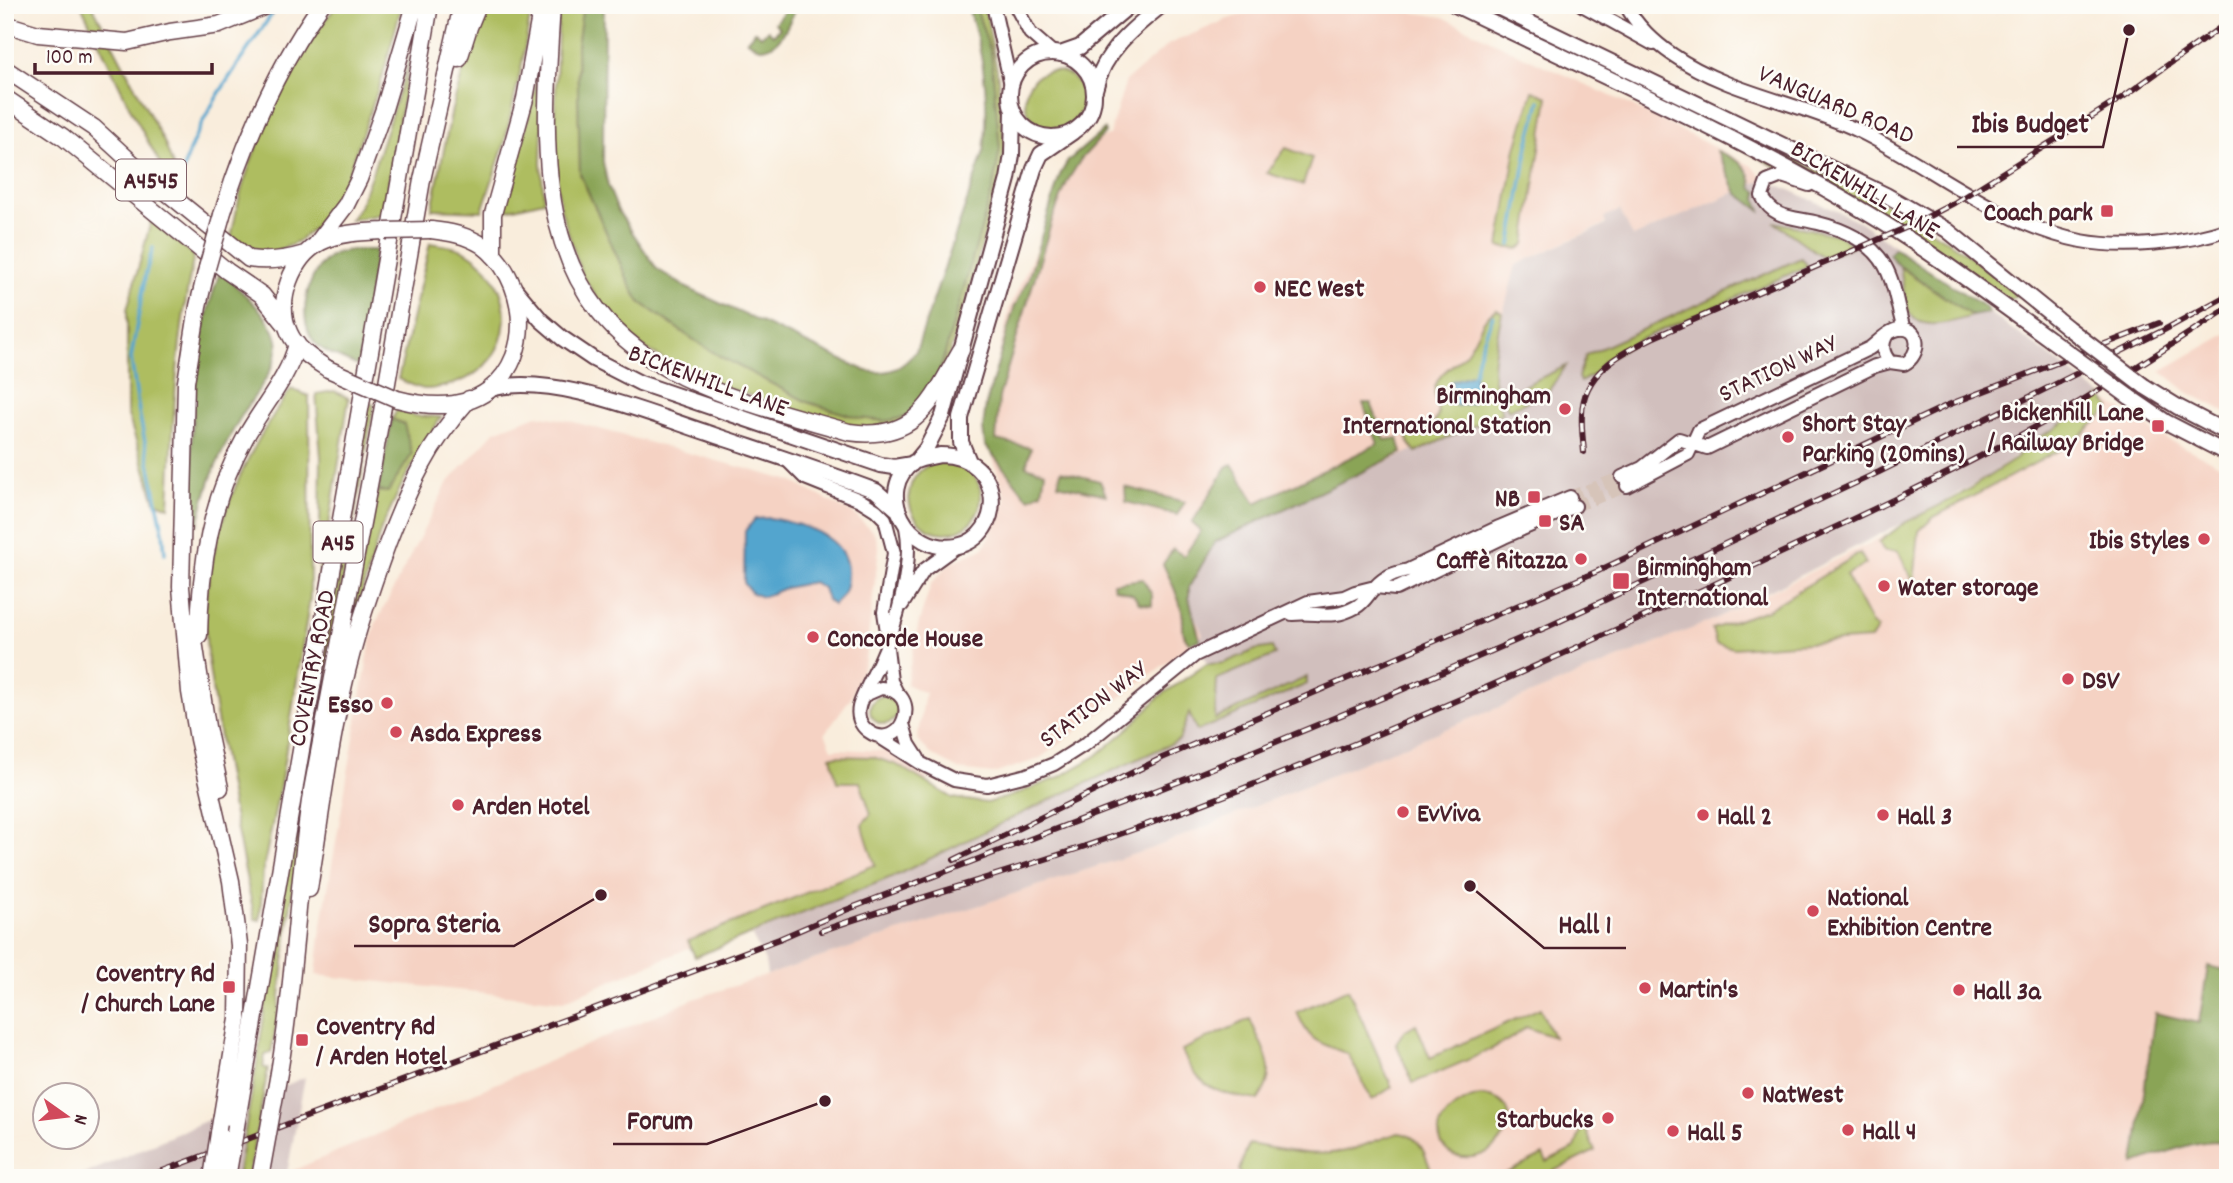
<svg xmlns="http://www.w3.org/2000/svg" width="2233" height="1183" viewBox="0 0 2233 1183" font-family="Dekko,sans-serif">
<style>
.built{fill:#f5d2c3}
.industrial{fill:#d1bfbd}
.green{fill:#aebd60;stroke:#7c6e46;stroke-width:2}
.forest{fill:#8aa456;stroke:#6a6240;stroke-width:2}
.water{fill:#53a5ce;stroke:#4e627c;stroke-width:2}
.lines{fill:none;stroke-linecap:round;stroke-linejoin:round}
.stream{stroke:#53a5ce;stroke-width:3.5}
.tertiary-tunnel{stroke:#d6c4b9;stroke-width:12;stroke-dasharray:12 6;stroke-linecap:butt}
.tertiary-casing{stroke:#643e46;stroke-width:16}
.secondary-casing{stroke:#643e46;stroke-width:18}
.trunk-casing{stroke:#643e46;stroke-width:19}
.tertiary{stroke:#fff;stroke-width:12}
.secondary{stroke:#fff;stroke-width:14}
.trunk{stroke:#fff;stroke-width:16}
.rail-casing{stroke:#4a1f2b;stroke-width:6}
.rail{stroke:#fdfcf7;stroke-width:3.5;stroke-dasharray:10;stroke-linecap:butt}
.secondary-bridge-casing{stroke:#643e46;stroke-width:18;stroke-linecap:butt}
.trunk-bridge-casing{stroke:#643e46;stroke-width:19;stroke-linecap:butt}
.secondary-bridge{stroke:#fff;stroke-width:14}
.trunk-bridge{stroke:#fff;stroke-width:16}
.poi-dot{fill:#d1495b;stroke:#fdfcf7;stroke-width:2.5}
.labels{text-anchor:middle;stroke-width:5;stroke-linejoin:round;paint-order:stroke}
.shield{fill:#fdfcf7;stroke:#806168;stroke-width:2}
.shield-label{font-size:24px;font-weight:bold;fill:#4a1f2b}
.street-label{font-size:26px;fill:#4a1f2b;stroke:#fdfcf7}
.poi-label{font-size:26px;font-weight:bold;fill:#4a1f2b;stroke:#fdfcf7;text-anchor:start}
.leader{fill:none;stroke:#4a1f2b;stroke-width:2.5}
.callout-dot{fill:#4a1f2b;stroke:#fdfcf7;stroke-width:2.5}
.callout-label{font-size:28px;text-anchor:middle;font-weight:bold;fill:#4a1f2b;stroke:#fdfcf7;stroke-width:5;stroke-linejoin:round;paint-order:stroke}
</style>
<rect width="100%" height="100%" fill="#fdfcf7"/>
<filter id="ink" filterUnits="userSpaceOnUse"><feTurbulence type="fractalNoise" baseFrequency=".0143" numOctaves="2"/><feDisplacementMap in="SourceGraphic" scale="14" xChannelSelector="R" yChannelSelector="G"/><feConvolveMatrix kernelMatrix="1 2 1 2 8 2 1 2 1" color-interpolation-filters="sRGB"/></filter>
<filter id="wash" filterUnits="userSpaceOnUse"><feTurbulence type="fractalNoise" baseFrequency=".00686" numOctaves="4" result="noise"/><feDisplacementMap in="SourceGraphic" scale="28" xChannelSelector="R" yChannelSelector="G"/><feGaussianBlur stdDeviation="1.57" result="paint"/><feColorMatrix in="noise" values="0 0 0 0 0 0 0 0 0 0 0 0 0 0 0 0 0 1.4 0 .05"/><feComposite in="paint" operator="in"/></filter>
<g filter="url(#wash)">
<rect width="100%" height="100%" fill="#f9eddc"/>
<path class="built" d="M1367 5 1443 17 1521 55 1626 103 1752 166 1765 179 1633 237 1619 210 1606 223 1516 265 1508 300 1498 412 1183 588 1203 635 1039 759 993 774 960 770 931 754 917 740 925 693 906 684 919 622 931 584 950 563 984 548 1006 500 983 426 1009 310 1068 176 1086 147 1109 135 1126 81 1169 44 1228 19 1271 7Z
M2228 333V413L2186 391 2161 371Z
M2105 399 2161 436 2228 469V952L2224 970 2208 966 2199 1023 2155 1014 2134 1164 2215 1139 2228 1143V1178H287V1173L694 999 1153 848 1713 620 2067 446Z
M537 415 570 421 791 481 854 514 875 534 879 549 865 661 852 696 825 733 832 749 886 751 927 778 917 852 563 1001 316 975 320 935 369 650 375 625 447 484 495 431Z"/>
<path class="industrial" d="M1765 179 1859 221 2046 353 2102 396 2048 439 2016 456 1988 476 1941 503 1713 620 1153 848 767 975 765 961 752 936 1179 740 1207 664 1197 640 1203 635 1183 588 1215 537 1498 413 1488 370 1516 265 1606 224 1604 218 1620 210 1633 237Z
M305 1077 287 1173 274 1178H76Z"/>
<path class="green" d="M81 5H92L165 144 179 182 165 173 132 112Z
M337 5H402L382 78 343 188 314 228 296 243 272 253H249L230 243C234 224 237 204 243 185 262 124 296 55 337 5Z
M489 5H532L522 64 504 145 482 211 432 209 452 109 470 48Z
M559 5H583L577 47 580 174 630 285 640 302 688 336 721 357 807 402 859 418 884 421 907 417 902 423 860 431 699 379 641 346 601 304 582 275 561 210 556 179 554 134Z
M975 5H984L997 70 1005 145 1002 172 961 319 948 357 936 384 993 188 1000 149 991 53Z
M1466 5H1477L1902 212 1959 248 2017 295 2010 300 1928 246Z
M545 38 541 163 544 201 501 211C520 153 535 98 545 38Z
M410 58 383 214 350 220 359 207 373 170Z
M1025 100a29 29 0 1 1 58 0a29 29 0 1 1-58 0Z
M1533 91 1548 97 1525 244 1519 249 1499 247 1516 148Z
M1286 148 1312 158 1303 185 1267 173Z
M151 221 194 255C176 339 173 422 169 507L155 501 127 412V310Z
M1774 222 1838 235 1854 246 1823 257Z
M430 243C442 245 457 246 467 252 521 285 517 362 456 383 446 386 433 390 424 389 415 387 406 382 398 379Z
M1801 258 1808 266 1639 340 1605 360 1593 375 1580 382 1578 377 1586 355Z
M1900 267 1972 316C1953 322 1914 335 1907 306 1903 293 1903 279 1900 267Z
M1497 309 1502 312C1494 354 1487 372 1502 413L1416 452 1409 443 1407 435C1416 431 1430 428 1436 420 1442 411 1432 398 1435 388 1439 372 1452 367 1463 356 1477 343 1479 318 1497 309Z
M1566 366 1547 393 1508 410 1502 396Z
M291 389 309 396 310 598 281 781 263 870 260 920 255 919C241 855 229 790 218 726 211 680 200 629 208 583 219 511 249 447 291 389Z
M334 391 349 398 319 589 321 457 316 394Z
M2102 396 2111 408 2073 443 1934 517 1919 531 1914 583 1898 551H1884L1879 542 1904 523 1958 496 2017 458 2023 446 2053 430Z
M366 402 374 405 310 766 290 910 277 1022 271 1053 265 1055 263 1067 268 1069 248 1178H237L258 1057 269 977Z
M397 410 416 416 441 417 405 478 381 529 346 645 369 523 378 491 388 492 404 424 392 419Z
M909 497a36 36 0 1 1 72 0a36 36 0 1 1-72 0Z
M1860 553 1866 564 1846 575 1872 624 1878 628 1871 639 1734 648 1716 644 1712 629 1767 610Z
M1272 647 1275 655 1217 679 1215 719 1307 677V684L1197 731 1189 713 1179 740 1037 806 899 874 695 957 688 941 875 865 862 824 871 814 860 782H837L831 756 873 757 897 765 953 798 987 803 1011 796 1057 778 1096 756 1130 727 1160 696 1207 664 1224 663 1255 650Z
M870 710a14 14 0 1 1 28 0a14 14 0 1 1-28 0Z
M1348 989 1392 1087 1372 1100 1348 1054C1317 1041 1311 1045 1297 1012Z
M1540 1008 1553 1037 1526 1027C1509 1045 1439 1072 1413 1083L1396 1043 1404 1031 1416 1024 1430 1058Z
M1250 1019C1263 1051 1281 1069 1258 1100 1220 1095 1196 1088 1182 1050Z
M1480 1096C1536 1098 1502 1167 1458 1156 1451 1155 1445 1150 1442 1144 1429 1119 1461 1100 1480 1096Z
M1583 1123 1595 1151 1539 1178H1497L1543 1155 1547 1162 1575 1148Z
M1399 1133C1421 1136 1424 1152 1431 1170L1412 1178H1242L1239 1170 1249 1144C1281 1150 1320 1159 1353 1149 1369 1144 1383 1137 1399 1133Z"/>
<path class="forest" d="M583 5H604L603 162 608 186 618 211 657 269 687 288 866 371C889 375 902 369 916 351L984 151C990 101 984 52 967 5H975L991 53 1000 149 993 188 936 384 907 417 885 421 859 418 807 402 721 357 688 336 640 302 630 285 580 174 577 47Z
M789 5H799C786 22 784 49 759 48L747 40 755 31 761 36 768 30 773 35 780 28 775 23Z
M1104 130 1105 133 1081 159 1068 180 1052 220 999 397 996 440 1031 448 1026 466 1045 472 1042 492 1030 498 1026 496 985 445 983 428 986 404 1014 308 1028 280 1060 175 1068 161Z
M1717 151C1735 159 1752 165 1752 188L1758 192 1757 200 1761 211 1737 193Z
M1894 248 1986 308 1988 313 1972 316 1900 266 1894 261 1889 253Z
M350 250H376L358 366C346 360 329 355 318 346 294 324 306 268 334 254 338 252 345 251 350 250Z
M220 271C238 289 272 315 277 340 282 364 251 399 239 420 230 435 222 452 215 468 207 486 203 505 198 524L191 523C190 463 192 387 204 328 207 309 214 290 220 271Z
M1363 403H1371L1385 440 1398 438 1402 453 1215 542 1189 587V598L1200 640 1190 643C1179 633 1185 625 1182 612 1179 596 1170 579 1163 564L1173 549 1184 556 1201 531 1192 523 1227 467 1232 464 1256 503 1378 444Z
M392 419 404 424 412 454 388 492 378 491Z
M1061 471 1100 481 1106 495 1058 484Z
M1125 487 1185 502 1177 515 1126 502Z
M1143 579 1152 595V605L1139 603 1133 594 1114 588 1113 583Z
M2228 952V1143C2201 1135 2160 1156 2134 1164L2155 1013 2199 1023 2208 966 2224 970Z"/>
<path class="water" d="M1474 374 1477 389 1472 403 1456 406 1450 395 1452 381Z
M770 518C801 524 850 535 847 576 847 589 843 597 833 605L827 600 823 588 813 582 785 588 762 597 752 593 744 584 745 531 755 519Z"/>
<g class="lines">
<path class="stream" d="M183 171C195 120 246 54 275 9
M1511 245 1528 145 1540 101
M153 248 146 272 131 358 139 412 163 532 165 554
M1474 374 1478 355 1493 315"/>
</g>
</g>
<g filter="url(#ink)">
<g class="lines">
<path class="tertiary-tunnel" d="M1570 497 1622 477
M1575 506 1627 486"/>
<defs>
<path id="tertiary" d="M993 5 1011 85
M1015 5 1030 33 1053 53
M1582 5 1653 44
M1626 5C1635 24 1655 43 1673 55 1728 93 1799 102 1859 131 1933 167 1999 225 2081 241 2124 249 2186 244 2228 229
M1809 185 1782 176 1767 182 1762 196C1773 220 1796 217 1818 223 1843 229 1872 242 1885 266 1896 285 1897 309 1904 329
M787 460 805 478 860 500 876 510 885 519 894 553 884 612 888 638
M1622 477 1642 468 1679 439 1707 448 1875 366 1890 362
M1627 486 1688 454 1699 430 1870 348C1878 342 1889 330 1899 329 1922 326 1921 356 1904 364L1890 362C1883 354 1881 346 1886 336
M902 605 924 570 957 546
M1292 614C1318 611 1331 621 1356 607 1365 602 1368 594 1375 587 1385 576 1394 573 1408 570L1499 527 1570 497
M887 648 891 681 897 693
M865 695 881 688C926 691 901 755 868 731 860 725 857 716 859 707 861 697 874 674 879 663 896 627 914 566 906 527
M903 724 909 744 918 758
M878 736 922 764 954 780 987 785 1027 775 1054 764 1087 743 1195 655 1308 602 1344 597 1355 592 1375 587 1396 589 1504 537 1575 506"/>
<path id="secondary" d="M1455 5C1593 72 1735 134 1867 213 1931 251 1990 296 2051 340
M1493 5 1886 195 1947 230 2068 328
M1010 95a42 42 0 1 1 84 0a42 42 0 1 1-84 0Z
M1060 54 1080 47 1130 5
M1095 90C1103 52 1133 28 1162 5
M515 289 541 320 562 338 593 359 640 383 881 465 894 467 912 464
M2144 386 2178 407 2228 433
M490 389C552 372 649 414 708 433 764 452 820 470 876 491L898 510
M2128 396 2166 422 2228 454
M940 455C1007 456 1005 537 957 546 908 555 873 490 914 462 921 458 932 457 940 455Z
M968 459 961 442V418L1034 169 1041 154 1073 132
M917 460 926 449 943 416 1008 179 1012 155 1013 110"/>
<path id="trunk" d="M552 5C543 151 528 301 683 377 735 402 794 416 849 432 918 442 932 400 961 350
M5 24 38 34 127 42 170 32 219 25 268 5
M459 59 469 27 478 5
M5 69 94 128 143 173 249 259C269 262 285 260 305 254
M5 98 63 137 227 271 262 295 286 325
M222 215C245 140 275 70 321 5
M315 246 346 205 359 179 384 109 415 5
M493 255V214L525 99 542 5
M207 268 198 306 186 382 181 587 190 692 198 739 231 881 239 945 238 1019 219 1133
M328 369C314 360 296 349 289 332 275 302 292 257 321 242 341 232 364 232 385 231
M397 399C427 407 462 410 489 390 536 354 526 277 482 245 466 235 449 232 431 230
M191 621 207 727 220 788
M199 635C200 566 211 499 245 438 262 407 288 379 297 344
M309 889C320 821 328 751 344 684 355 635 371 588 388 542 410 485 428 445 469 399
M275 1095C294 997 296 899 310 801L373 464 422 180 462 5
M236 1126 430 5"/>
</defs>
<use href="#tertiary" class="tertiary-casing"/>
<use href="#secondary" class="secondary-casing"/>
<use href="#trunk" class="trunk-casing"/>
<use href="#tertiary" class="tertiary"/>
<use href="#secondary" class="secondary"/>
<use href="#trunk" class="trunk"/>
<defs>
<path id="rail" d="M1584 452C1583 439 1581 426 1582 414 1583 372 1620 354 1652 338L1912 225 1954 203 2123 97 2228 22
M954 860 1162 758 1598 571 1948 405 2159 323
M821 931C920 896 1023 869 1123 833 1320 763 1513 678 1702 590 1812 538 1923 488 2030 430 2098 393 2163 350 2228 308
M144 1178 779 939 846 910 1191 777 1399 691 1547 627 1879 472 2164 330 2228 295"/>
</defs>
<use href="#rail" class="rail-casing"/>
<use href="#rail" class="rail"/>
<defs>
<path id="secondary-bridge" d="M2068 328 2144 386
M2051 340 2128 396"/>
<path id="trunk-bridge" d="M385 231 431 230
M207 268 222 215
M328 369 397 399
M212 1178 219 1133
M227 1178 236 1126
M260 1178 275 1095"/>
</defs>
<use href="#secondary-bridge" class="secondary-bridge-casing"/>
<use href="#trunk-bridge" class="trunk-bridge-casing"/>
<use href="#secondary-bridge" class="secondary-bridge"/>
<use href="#trunk-bridge" class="trunk-bridge"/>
</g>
</g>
<g class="poi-dot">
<rect x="2100" y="204" width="14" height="14" rx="3.5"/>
<circle cx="1260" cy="287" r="7"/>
<circle cx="1565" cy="409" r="7"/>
<rect x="2151" y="419" width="14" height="14" rx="3.5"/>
<circle cx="1788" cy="437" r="7"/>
<rect x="1527" y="490" width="14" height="14" rx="3.5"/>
<rect x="1538" y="514" width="14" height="14" rx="3.5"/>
<circle cx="2204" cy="539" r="7"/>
<circle cx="1581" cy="559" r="7"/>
<rect x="1612" y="572" width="18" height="18" rx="3.5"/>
<circle cx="1884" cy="586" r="7"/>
<circle cx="813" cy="637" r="7"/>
<circle cx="2068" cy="679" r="7"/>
<circle cx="387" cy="703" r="7"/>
<circle cx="396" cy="732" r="7"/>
<circle cx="458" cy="805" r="7"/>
<circle cx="1403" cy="812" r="7"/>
<circle cx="1703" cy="815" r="7"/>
<circle cx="1883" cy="815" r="7"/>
<circle cx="1813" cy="911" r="7"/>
<rect x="222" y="980" width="14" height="14" rx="3.5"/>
<circle cx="1645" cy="988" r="7"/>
<circle cx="1959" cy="990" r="7"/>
<rect x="295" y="1033" width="14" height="14" rx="3.5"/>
<circle cx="1748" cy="1093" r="7"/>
<circle cx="1608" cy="1118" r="7"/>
<circle cx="1848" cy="1130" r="7"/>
<circle cx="1673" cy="1131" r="7"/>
</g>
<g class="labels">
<g class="shield">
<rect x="116" y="159.5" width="70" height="41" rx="5"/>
<rect x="313.5" y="521.5" width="49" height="41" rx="5"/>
</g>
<g class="shield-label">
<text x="151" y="188">A4545</text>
<text x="338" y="550">A45</text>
</g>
<g class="street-label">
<text transform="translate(1837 103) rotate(23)" y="9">VANGUARD ROAD</text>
<text transform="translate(1866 188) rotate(31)" y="9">BICKENHILL LANE</text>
<text transform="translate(1777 367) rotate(-25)" y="9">STATION WAY</text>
<text transform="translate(709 379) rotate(20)" y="9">BICKENHILL LANE</text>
<text transform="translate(310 668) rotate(-79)" y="9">COVENTRY ROAD</text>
<text transform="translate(1092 703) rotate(-37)" y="9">STATION WAY</text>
</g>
<g class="poi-label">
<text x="2093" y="220" text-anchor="end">Coach park</text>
<text x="1274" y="296">NEC West</text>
<text x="1551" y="403" text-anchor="end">Birmingham<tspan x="1551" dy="30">International Station</tspan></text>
<text x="2144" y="420" text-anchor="end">Bickenhill Lane<tspan x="2144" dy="30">/ Railway Bridge</tspan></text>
<text x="1802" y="431">Short Stay<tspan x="1802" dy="30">Parking (20mins)</tspan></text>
<text x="1520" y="506" text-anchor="end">NB</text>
<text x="1559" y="530">SA</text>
<text x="2190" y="548" text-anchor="end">Ibis Styles</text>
<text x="1567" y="568" text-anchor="end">Caffè Ritazza</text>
<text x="1637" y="575">Birmingham<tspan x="1637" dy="30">International</tspan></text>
<text x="1898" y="595">Water storage</text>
<text x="827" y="646">Concorde House</text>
<text x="2082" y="688">DSV</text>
<text x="373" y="712" text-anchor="end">Esso</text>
<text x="410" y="741">Asda Express</text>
<text x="472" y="814">Arden Hotel</text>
<text x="1417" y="821">EvViva</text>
<text x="1717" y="824">Hall 2</text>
<text x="1897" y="824">Hall 3</text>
<text x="1827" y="905">National<tspan x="1827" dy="30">Exhibition Centre</tspan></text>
<text x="215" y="981" text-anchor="end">Coventry Rd<tspan x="215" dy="30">/ Church Lane</tspan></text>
<text x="1659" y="997">Martin's</text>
<text x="1973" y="999">Hall 3a</text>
<text x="316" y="1034">Coventry Rd<tspan x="316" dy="30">/ Arden Hotel</tspan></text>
<text x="1762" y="1102">NatWest</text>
<text x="1594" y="1127" text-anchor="end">Starbucks</text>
<text x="1862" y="1139">Hall 4</text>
<text x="1687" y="1140">Hall 5</text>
</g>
</g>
<path class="leader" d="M2129 30L2103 147H1957M601 895L514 946H354M1470 886L1544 948H1626M825 1101L707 1144H613"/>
<g class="callout-dot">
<circle cx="2129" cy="30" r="7"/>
<circle cx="601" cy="895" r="7"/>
<circle cx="1470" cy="886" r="7"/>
<circle cx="825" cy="1101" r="7"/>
</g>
<g class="callout-label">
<text x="2030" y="132">Ibis Budget</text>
<text x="434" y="932">Sopra Steria</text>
<text x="1585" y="933">Hall 1</text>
<text x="660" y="1129">Forum</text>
</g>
<rect width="2233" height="1183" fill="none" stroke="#fdfcf7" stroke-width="28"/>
<g transform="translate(66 1116) rotate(104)"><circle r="33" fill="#fdfcf7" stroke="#b5a4a5" stroke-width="2"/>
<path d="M0-5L12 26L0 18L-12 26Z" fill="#d1495b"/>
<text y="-10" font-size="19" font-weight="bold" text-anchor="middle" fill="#4a1f2b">N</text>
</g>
<path d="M35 63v10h177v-10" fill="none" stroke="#4a1f2b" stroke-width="3.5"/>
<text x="46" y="63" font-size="21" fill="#4a1f2b" stroke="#fdfcf7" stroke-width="5" paint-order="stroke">100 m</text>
</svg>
